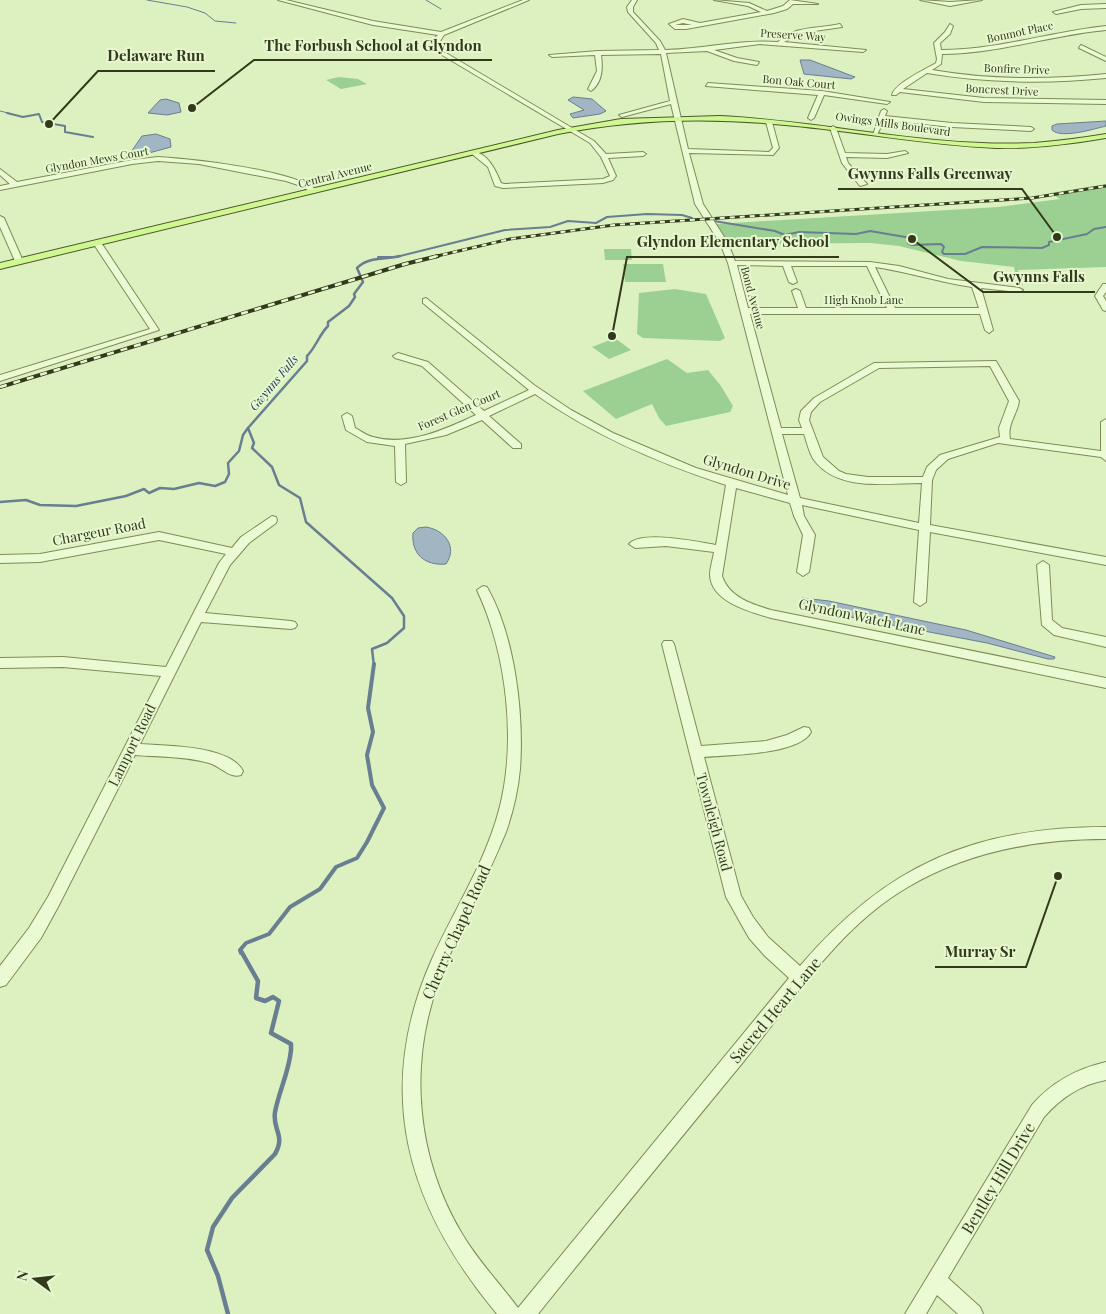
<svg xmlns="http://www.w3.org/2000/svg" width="1106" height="1314" viewBox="0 0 1106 1314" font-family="'Playfair Display',serif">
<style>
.green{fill:#9cd092}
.water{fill:#a2b5c2;stroke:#697e91}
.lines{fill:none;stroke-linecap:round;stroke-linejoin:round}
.stream-far4{stroke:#697e91;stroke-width:1}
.stream-far3{stroke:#697e91;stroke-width:2}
.stream-far2{stroke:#697e91;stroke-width:2.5}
.stream-far1{stroke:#697e91;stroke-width:4}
.stream{stroke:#697e91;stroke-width:4.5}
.minor-casing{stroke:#7e8b56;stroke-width:2}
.major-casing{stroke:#50582b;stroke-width:2}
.minor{fill:#eafbd3;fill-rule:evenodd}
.major{fill:#cff893;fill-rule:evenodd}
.rail-far1-casing{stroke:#33391b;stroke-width:3}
.rail-casing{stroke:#33391b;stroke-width:4}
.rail-far1{stroke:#e6f8cf;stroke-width:2;stroke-dasharray:5;stroke-linecap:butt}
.rail{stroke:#e6f8cf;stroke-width:2.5;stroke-dasharray:7;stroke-linecap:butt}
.labels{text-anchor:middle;stroke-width:4;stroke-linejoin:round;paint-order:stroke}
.far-street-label{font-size:11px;fill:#33391b;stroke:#e6f8cf}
.far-water-label{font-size:12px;font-style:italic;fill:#293a5a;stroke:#e6f8cf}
.street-label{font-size:14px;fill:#33391b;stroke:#e6f8cf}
.near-street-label{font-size:16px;fill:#33391b;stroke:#e6f8cf}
.leader{fill:none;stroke:#33391b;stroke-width:2}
.callout-dot{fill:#33391b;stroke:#e6f8cf;stroke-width:2}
.callout-label{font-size:15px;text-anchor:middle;font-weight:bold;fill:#33391b;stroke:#e6f8cf;stroke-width:4;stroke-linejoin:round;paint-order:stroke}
</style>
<rect width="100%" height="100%" fill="#dcf1bf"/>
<path class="green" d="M339 77 358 79 367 84 341 89 326 80Z
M1106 184V267L1018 270 1023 285 1017 283 1014 267 961 261 899 246 870 243 728 244 715 224 998 207 1060 199 1050 193Z
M604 249H631L632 260H605Z
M623 264H663L666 282H625Z
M675 289 706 294 725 338 720 341 643 338 637 334 639 293Z
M615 338 631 350 609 359 592 347Z
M667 359 687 373 708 370 721 386 733 406 730 412 666 426 659 418 652 404 616 419 583 391Z"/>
<path class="water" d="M800 60H810L855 77 851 79 804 74Z
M573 97 592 99 606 111 600 114 573 118 570 114 584 110 568 100Z
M166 99 179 103 181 112 167 115 148 113 160 100Z
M1106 121V126C1094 129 1061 139 1052 130V126L1057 124Z
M156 134 170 139 171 147 149 153 131 152 142 136Z
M426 527C445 530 458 547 446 564 425 566 411 554 413 533L418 528Z
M802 598 829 601 966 630 1055 657 1054 659H1048L987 643 819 611 805 607 801 602Z"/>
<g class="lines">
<path class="stream-far4" d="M147 0 187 7 205 13 215 21 236 23
M426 0 441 9
M0 111 12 114"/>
<path class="stream-far3" d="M7 113 23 117 39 114 42 122 65 126V132L93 137
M714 221 775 231 785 235 799 232 856 234 870 231 911 238 908 243 912 245 941 244 944 247 942 252 944 254H965L982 247 1042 248 1049 245V242L1087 234 1094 229 1106 227
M378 257H396L505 230 550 227 568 221 596 223 607 217 647 214 682 215 692 218"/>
<path class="stream-far2" d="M248 428 254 443 252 448 272 467 279 485 300 498 306 522 392 598 404 616V628L387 643 372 649 374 666
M0 502 26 500 40 505 76 506 126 496 144 489 149 493 160 488 174 489 199 483 215 486 225 482 229 474 228 463 239 451 243 435 248 428 307 361V356C316 347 319 335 328 326V322L349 306 355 297 354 294 363 282 357 268C369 256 385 260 400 256"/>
<path class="stream-far1" d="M241 953 240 950 246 943 269 934 290 907 320 889 336 867 357 858 367 842 384 808 372 785 367 755 373 732 368 708 374 664"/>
<path class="stream" d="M228 1314 218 1276 207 1250 213 1227 232 1198 275 1154C286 1135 272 1130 275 1112 279 1091 289 1072 291 1050V1044L271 1033 279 1001 273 997 265 1001 256 998 258 981 241 951"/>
<defs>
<path id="minor" d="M278 0H286L373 21 441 32 523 0H529L444 35 435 49 432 47 433 40 438 35 373 25Z
M632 0H637L633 7V12L660 41 665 50C703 49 741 39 778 42 795 25 819 29 840 24L842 27 801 33 784 42 866 50 863 52 760 44 714 50 737 58 759 62 757 65 734 61 707 51 666 53 688 149 769 152 773 148 766 122 769 120 772 122 779 148 773 155 689 153 703 204 728 243 735 261 870 262 899 266 948 279 1019 288 1023 290 1019 292 981 288 993 330 989 333 985 330 980 314H750L781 428H802L799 420 801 411 814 398 874 363 996 361 1019 401C1017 415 1007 424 1010 439L1101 451V422L1106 419V461L1101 457 998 443 948 459 936 470 932 480 930 525 1106 557V565L930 532 926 602 920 606 914 602 919 530 802 505 804 516 815 535 809 572 803 576 797 572 803 535 794 516 790 503 736 488 722 576C729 597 751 604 771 610L1106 678V688L771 618C751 612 711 602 710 575 710 568 713 559 714 552L666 546 635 548 629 544C642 530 698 542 716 545L726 485C658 463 593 435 535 394L489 416 521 444V448H513L482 420 446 435 405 444 406 482 401 485 396 482 395 446 367 442 346 430 342 416 347 413 352 416 355 428C361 431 367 436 373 437 407 447 446 429 476 415L422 366 395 358 393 356 398 353 428 362 484 411 529 390 423 303V299L426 298 534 385 571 410 613 433 696 468 788 495 728 263 720 243 695 204 671 104 622 117 619 115 670 101 661 54 601 55C603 68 602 83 591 91L588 89 597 71 595 55 552 57 549 55 598 51 659 50 656 43 628 12 627 7ZM737 265 783 266 789 282 793 284 797 282 791 266H867L887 308H806L800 291 796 289 792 291 798 308H748ZM875 267C908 272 939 282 972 287L979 308H895ZM990 366 1009 401 999 428 1000 437 940 455 927 467 923 477H868L846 474 839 471 823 457 809 420 811 412 820 402 879 368ZM782 434H804C807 442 809 453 814 460 838 492 887 483 922 483L919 523 800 498Z
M714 0 749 3 767 11 783 6 790 0 818 4H793L787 9 774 13 686 29H675L669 24 683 19 700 23 761 12 748 6ZM683 23 692 25H675Z
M920 0 950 2 982 0 950 6Z
M1106 4V8L1081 9 1056 14 1053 12 1081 5Z
M950 24 953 26 950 34 940 43 941 50C997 50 1050 32 1106 26V30C1051 35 998 54 942 54L941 64 932 70C990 80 1048 80 1106 74V78C1046 84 987 83 927 73L903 89 984 98 1106 100V104L984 102 900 92 896 95H892C894 84 924 70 936 63L937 59 934 43 945 32Z
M1081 45 1106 57V61L1079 48Z
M442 53H446L594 141 606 154 643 152 646 154 643 156 608 158 616 176 613 180 603 183 503 188 495 186 488 167 472 154V152C487 151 496 171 501 183L504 184 603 179 610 176 601 157 590 143 442 55Z
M708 83 822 91 890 102 887 104 824 95 814 118 811 120 808 118 818 95 706 86Z
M884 109 887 111 885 116 952 123 1031 127 1034 129 1031 131 952 127 884 120 877 135H873L881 111Z
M833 126 836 128 845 153 887 154 905 151 908 153 887 158 846 157 848 163 867 184 860 186 842 163 830 128Z
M158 157C192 159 295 170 318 191L314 193 298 185 286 181 199 164 158 161 132 164 0 190V186L10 184 0 175V169L17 182 132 160Z
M0 216 4 218 23 261 22 263 15 261 0 227Z
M94 241H100L159 330 0 381V375L150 329 93 243Z
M1103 284H1106V292L1103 296 1106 301V311L1103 310 1095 296Z
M272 516 276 517 277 520 276 523 249 543 230 565 205 613 291 621 295 622 297 625 295 628 291 629 201 622 140 744C165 746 230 745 243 771L241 775C230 779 220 766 209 763 185 756 159 757 135 755L58 907 41 938 6 985 0 987V966L29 928 48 897 161 676 63 667 0 668V658L63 657 166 667 219 563 226 554 159 540 40 562 0 563V555L40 554 159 532 232 548 241 537Z
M1043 561 1049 565 1052 620 1062 628 1106 637V647L1054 635 1042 625 1037 565Z
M483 586 487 587C515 636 524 714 520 769 518 791 513 812 506 832 485 884 457 932 438 984 408 1067 417 1157 461 1232 477 1260 499 1282 518 1308L789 978 765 956 749 938 726 897 662 644 664 641H672L674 644 701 746 766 741 787 735 804 727 809 728 811 732C799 755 728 755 704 757L741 896 753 917 768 937 800 966C886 865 974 827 1106 827V839C1036 839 969 851 908 887 839 927 793 1000 744 1061 675 1145 606 1229 538 1314H497C407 1206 373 1092 432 959 454 910 485 863 499 810 517 742 507 654 477 590Z
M1106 1062V1080C1080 1085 1062 1097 1044 1117L948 1278 980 1307 983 1314H958L937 1295 926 1314H905L1032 1105C1052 1082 1076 1069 1106 1062Z"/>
<path id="major" d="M720 116C825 121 929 148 1034 143 1059 141 1082 138 1106 134V138C1070 144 1033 149 996 148 925 145 855 131 785 125 709 117 633 119 558 134L0 269V263L558 130 621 119Z"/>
</defs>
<use href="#minor" class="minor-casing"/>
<use href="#major" class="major-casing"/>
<use href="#minor" class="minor"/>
<use href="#major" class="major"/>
<defs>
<path id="rail-far1" d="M433 257 510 239 614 225 1032 198 1106 186"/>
<path id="rail" d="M0 387 405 264 438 256"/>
</defs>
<use href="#rail-far1" class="rail-far1-casing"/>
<use href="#rail" class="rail-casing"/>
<use href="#rail-far1" class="rail-far1"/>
<use href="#rail" class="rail"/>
</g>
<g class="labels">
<g class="far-street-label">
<text transform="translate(1020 32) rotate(-12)" y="4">Bonmot Place</text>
<text transform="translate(793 35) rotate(4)" y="4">Preserve Way</text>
<text transform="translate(1017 69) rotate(2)" y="4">Bonfire Drive</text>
<text transform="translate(799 82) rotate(5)" y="4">Bon Oak Court</text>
<text transform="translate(1002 90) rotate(3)" y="4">Boncrest Drive</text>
<text transform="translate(893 124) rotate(8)" y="4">Owings Mills Boulevard</text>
<text transform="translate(97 160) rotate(-10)" y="4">Glyndon Mews Court</text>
<text transform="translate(335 175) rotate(-14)" y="4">Central Avenue</text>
<text transform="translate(753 298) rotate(75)" y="4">Bond Avenue</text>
<text x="864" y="304">High Knob Lane</text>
<text transform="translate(459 410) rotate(-23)" y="4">Forest Glen Court</text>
</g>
<g class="far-water-label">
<text transform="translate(274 383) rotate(-50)" y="4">Gwynns Falls</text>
</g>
<g class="street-label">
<text transform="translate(747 472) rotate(17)" y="5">Glyndon Drive</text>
<text transform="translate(99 532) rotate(-11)" y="5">Chargeur Road</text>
<text transform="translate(862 617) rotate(12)" y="5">Glyndon Watch Lane</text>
<text transform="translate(132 745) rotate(-64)" y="5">Lamport Road</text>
<text transform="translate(714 822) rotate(75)" y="5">Townleigh Road</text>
</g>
<g class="near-street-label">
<text transform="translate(456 932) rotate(-66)" y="6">Cherry Chapel Road</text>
<text transform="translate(775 1010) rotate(-50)" y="6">Sacred Heart Lane</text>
<text transform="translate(998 1178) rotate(-59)" y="6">Bentley Hill Drive</text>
</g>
</g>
<path class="leader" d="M192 108L254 60H492M49 124L98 71H215M1057 237L1022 189H838M612 336L627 257H839M912 239L983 292H1095M1058 876L1026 967H935"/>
<g class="callout-dot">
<circle cx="192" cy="108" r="5"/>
<circle cx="49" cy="124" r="5"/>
<circle cx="1057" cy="237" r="5"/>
<circle cx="612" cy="336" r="5"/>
<circle cx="912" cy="239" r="5"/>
<circle cx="1058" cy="876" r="5"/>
</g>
<g class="callout-label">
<text x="373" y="51">The Forbush School at Glyndon</text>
<text x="156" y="61">Delaware Run</text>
<text x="930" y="179">Gwynns Falls Greenway</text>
<text x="733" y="247">Glyndon Elementary School</text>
<text x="1039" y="282">Gwynns Falls</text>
<text x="980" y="957">Murray Sr</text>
</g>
<g transform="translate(35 1279) rotate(285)" stroke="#e6f8cf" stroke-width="4" paint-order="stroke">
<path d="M0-4L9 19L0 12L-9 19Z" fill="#33391b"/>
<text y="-8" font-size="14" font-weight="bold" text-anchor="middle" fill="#33391b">N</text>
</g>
</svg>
